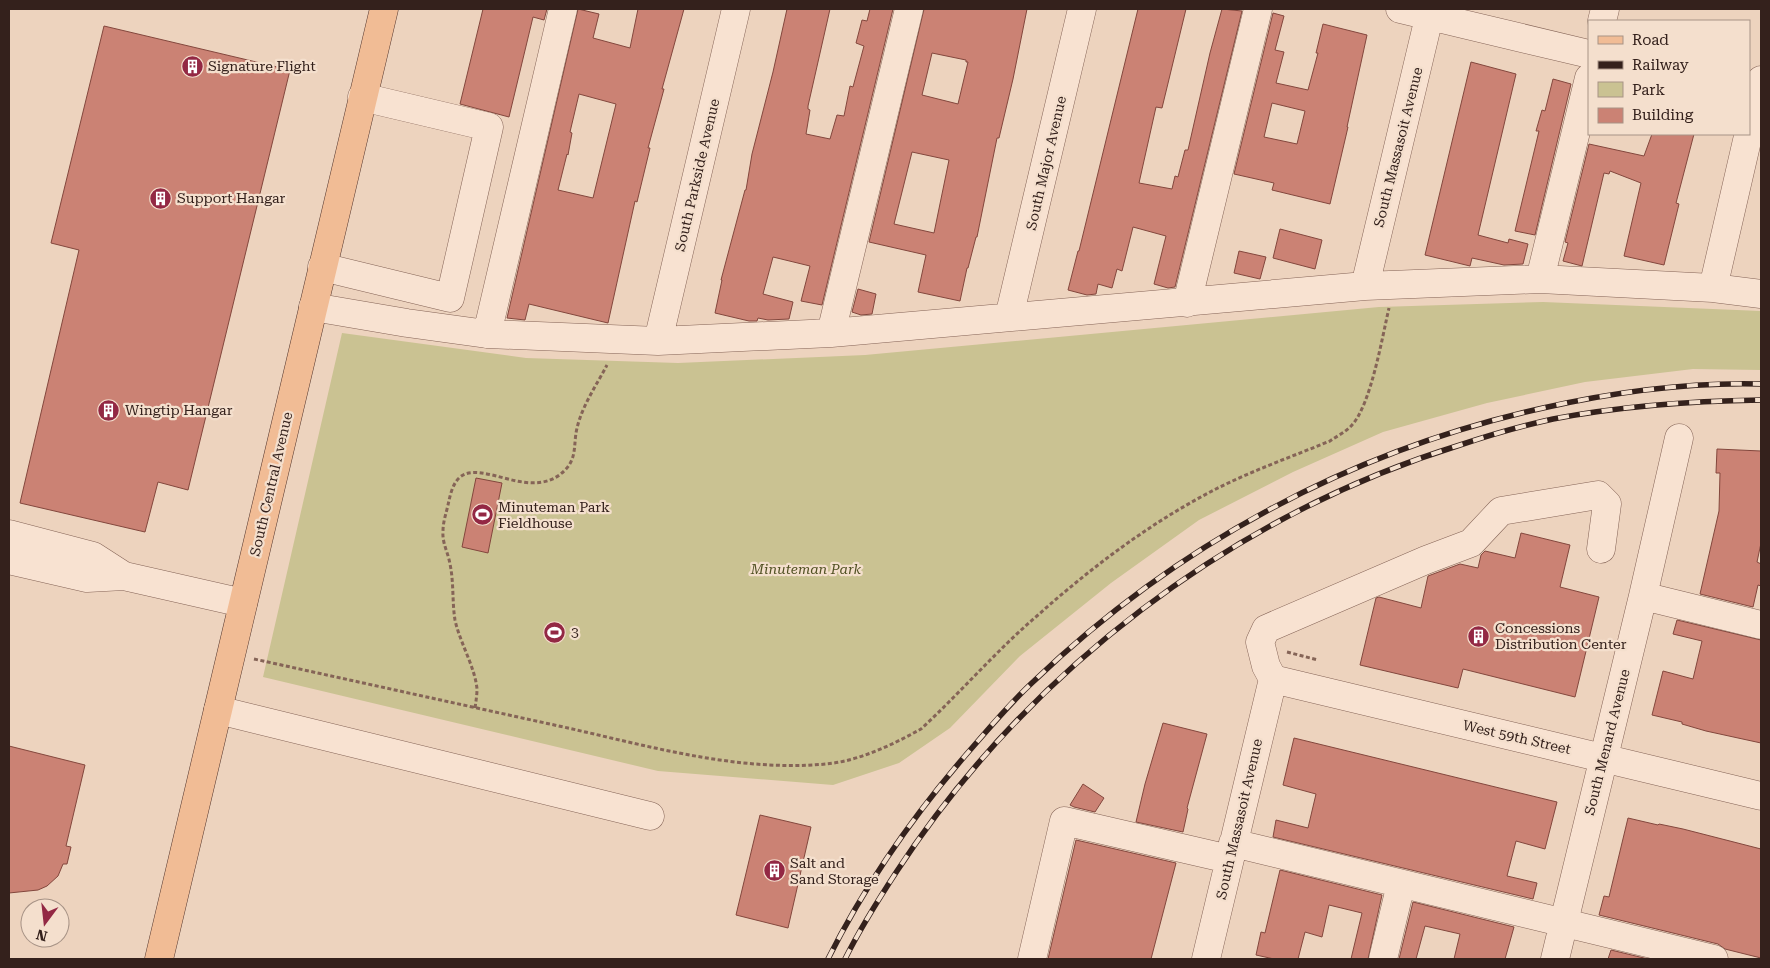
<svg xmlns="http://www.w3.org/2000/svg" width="1770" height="968" viewBox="0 0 1770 968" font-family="'Roboto Serif',serif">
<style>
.green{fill:#cac292}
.building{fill:#cb8274;stroke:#83473d;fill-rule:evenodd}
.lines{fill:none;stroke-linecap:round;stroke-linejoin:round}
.minor-casing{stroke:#856457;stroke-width:29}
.major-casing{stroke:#52342c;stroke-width:29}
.path{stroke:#856457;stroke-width:3;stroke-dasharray:4 2.5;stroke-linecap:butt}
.minor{stroke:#f8e2d1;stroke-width:28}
.major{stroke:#f1bc95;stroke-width:28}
.rail-casing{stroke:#34211c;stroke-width:5.5}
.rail{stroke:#f4dfcd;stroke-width:4;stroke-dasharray:11;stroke-linecap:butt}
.labels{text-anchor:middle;stroke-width:4.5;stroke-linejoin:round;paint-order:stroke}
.poi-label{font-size:14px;fill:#34211c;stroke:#f4dfcd;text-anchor:start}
.street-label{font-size:14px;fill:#34211c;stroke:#f4dfcd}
.park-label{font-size:14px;font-style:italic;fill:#505022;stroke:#f4dfcd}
</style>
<rect width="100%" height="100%" fill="#edd3be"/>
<path class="green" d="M1543 302 1761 311V370L1693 369 1585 382 1487 403 1383 432 1293 472 1199 520 1111 583 1020 656 950 728 899 763 833 785 658 771 263 677 342 333 526 358 678 363 865 355 1379 307Z"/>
<path class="building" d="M483 9H547L544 20 533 17 509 117 460 104Z
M578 9 599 14 593 38 630 48 638 9H684L662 89H664L648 148H650L637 202 635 201 608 323 529 304 525 320 507 318ZM579 94 616 104 593 198 558 190 567 154 568 155 572 133 570 132Z
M787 9H830L808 106V109L810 110 806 134 830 139 837 115 844 116 850 86 853 87 864 46 856 43 862 20 867 21 870 9H893L822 305 801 301 810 266 773 257 763 294 793 302 789 319 768 320 758 318 757 321H749L715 313 722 280H721L745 190H746L752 154 773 72Z
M924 9H1027L1013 79 999 138H997L977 237H976L968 268H967L960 301 918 292 926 255 869 242ZM932 53 966 60V62H968L958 104 922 95ZM912 152 949 160 934 233 894 224Z
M1138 9H1186L1162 108 1156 107 1139 183 1172 189 1175 176 1178 177 1185 150H1188L1210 53 1222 9 1242 11 1175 287 1168 288 1154 284 1166 236 1133 227 1122 271 1117 269 1112 288 1098 284 1096 294 1087 295 1068 290 1078 251H1079Z
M1273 13 1284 16 1275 50 1284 52 1276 83 1308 90 1318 53H1316L1323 24 1367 35 1347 127H1348L1330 204 1272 190 1274 183 1234 174ZM1272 103 1305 111 1297 144 1264 137Z
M104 26 290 70 188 490 158 482 145 532 20 503 79 250 51 243Z
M1471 62 1516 74 1478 235 1508 243 1509 239 1528 244 1523 264 1504 265 1472 258 1470 266 1425 255Z
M1553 79 1571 84 1535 235 1515 231 1539 131H1536L1542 110 1545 111Z
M1652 134H1694L1676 203 1679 204 1664 265 1624 256 1641 183 1610 171 1609 174 1604 173 1582 266 1563 261 1568 243 1565 242 1589 144 1644 156Z
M1280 229 1322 240 1315 269 1273 258Z
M1239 251 1266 257 1260 279 1234 273Z
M858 289 876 294 872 314 861 315 852 312Z
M1717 449 1761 451V543L1757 562 1761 564V586L1758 585 1753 607 1700 594 1719 511 1720 473H1716Z
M476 478 502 483 488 553 462 547Z
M1521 533 1570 545 1560 587 1599 597 1575 697 1463 669 1458 688 1360 665 1376 598 1379 597 1421 608 1428 576 1460 564 1478 568 1481 555 1485 551 1515 558Z
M1677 620 1761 640V743L1706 731 1682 724V722L1652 715 1663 671 1693 679 1702 641 1673 634Z
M1163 723 1207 734 1187 808 1188 809 1183 832 1136 822 1145 784Z
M1294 738 1557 802 1545 849 1516 841 1507 876 1537 883 1533 899 1273 837 1276 820 1308 828 1316 794 1283 785Z
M9 746 85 765 66 846 71 847 67 864H63L58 876 47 886 38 890 9 893Z
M1083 784 1104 798 1095 812 1074 807 1070 805Z
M760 815 811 827 788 928 736 915Z
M1628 818 1658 825 1659 824 1683 829 1761 849V958L1725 949 1718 944 1599 915 1604 896 1609 897Z
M1076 840 1176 863 1151 959H1048Z
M1280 870 1382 895 1368 959H1351L1362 913 1329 905 1322 937 1305 932 1298 959H1274L1256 955 1261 932 1265 933Z
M1413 902 1514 927 1505 959H1454L1460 934 1425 926 1416 959H1399Z
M1611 950 1648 959H1608Z"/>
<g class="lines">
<defs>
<path id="minor" d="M1400 9 1589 54
M1602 21 1605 9
M322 267 450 298 489 127 362 97
M1540 279 1589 78
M1365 286 1431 9
M1713 288 1761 80
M1187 303 1258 9
M313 307 407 323 487 334 658 341 831 333 1365 286 1540 279 1713 288 1761 294
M1009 317 1082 9
M831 333 909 9
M487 334 563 9
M658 341 736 9
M9 534 93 556 124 576
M9 560 87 578 124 576 243 603
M1643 596 1761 625
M1273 679 1761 796
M1273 679 1266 666 1260 642 1266 629 1426 560 1471 543 1501 511 1598 495 1607 504 1601 549
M218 710 650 816
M1233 843 1714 959
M1032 959 1064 821 1229 859
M1206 959 1273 679
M1383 959 1401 884
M1555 959 1643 596 1679 438"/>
<path id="major" d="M159 959 384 9"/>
</defs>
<use href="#minor" class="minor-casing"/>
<use href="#major" class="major-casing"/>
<path class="path" d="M1287 652 1318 660
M254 659C359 682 463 705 568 728 652 747 739 772 826 764 859 761 892 745 921 729 961 692 997 650 1038 615 1092 567 1150 523 1214 490 1251 471 1291 457 1330 441 1337 436 1346 432 1352 425 1371 404 1382 338 1389 308
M475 708C476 701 477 695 477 689 475 667 460 643 455 620 452 602 454 583 450 564 448 552 442 543 443 531 443 522 446 514 448 505 450 496 452 485 459 478 481 457 533 505 566 469 576 458 574 446 576 433 580 409 596 386 607 365"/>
<use href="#minor" class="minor"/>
<use href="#major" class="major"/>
<defs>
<path id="rail" d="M828 959C866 883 915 813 971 749 991 726 1011 702 1034 681 1176 545 1350 451 1543 408 1614 392 1688 382 1761 384
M845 959C860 929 878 900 897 871 1028 671 1231 516 1460 445 1490 435 1521 426 1553 419 1621 406 1691 401 1761 400"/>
</defs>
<use href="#rail" class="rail-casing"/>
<use href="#rail" class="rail"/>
</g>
<defs>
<symbol id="building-disc" viewBox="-11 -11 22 22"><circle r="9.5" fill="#932844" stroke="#f4dfcd"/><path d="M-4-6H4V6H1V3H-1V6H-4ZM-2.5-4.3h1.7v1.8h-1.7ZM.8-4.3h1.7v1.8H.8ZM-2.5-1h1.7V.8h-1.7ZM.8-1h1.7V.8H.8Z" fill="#fff"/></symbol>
<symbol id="stadium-disc" viewBox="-11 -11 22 22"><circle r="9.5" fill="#932844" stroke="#f4dfcd"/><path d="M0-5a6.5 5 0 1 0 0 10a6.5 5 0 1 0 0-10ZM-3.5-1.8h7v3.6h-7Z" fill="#fff"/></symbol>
</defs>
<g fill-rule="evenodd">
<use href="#building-disc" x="180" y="54" width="25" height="25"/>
<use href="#building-disc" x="148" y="186" width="25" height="25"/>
<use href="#building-disc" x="96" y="398" width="25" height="25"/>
<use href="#stadium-disc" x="470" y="502" width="25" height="25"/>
<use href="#stadium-disc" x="542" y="620" width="25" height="25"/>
<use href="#building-disc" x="1466" y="624" width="25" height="25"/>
<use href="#building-disc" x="762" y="858" width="25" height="25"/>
</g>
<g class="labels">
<g class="poi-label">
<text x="208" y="71">Signature Flight</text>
<text x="177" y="203">Support Hangar</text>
<text x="125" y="415">Wingtip Hangar</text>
<text x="498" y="512">Minuteman Park<tspan x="498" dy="16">Fieldhouse</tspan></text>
<text x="1495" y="633">Concessions<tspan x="1495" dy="16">Distribution Center</tspan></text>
<text x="571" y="637">3</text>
<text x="790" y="868">Salt and<tspan x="790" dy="16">Sand Storage</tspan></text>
</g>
<g class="street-label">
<text transform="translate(1398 147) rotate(-76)" y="5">South Massasoit Avenue</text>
<text transform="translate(1046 163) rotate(-77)" y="5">South Major Avenue</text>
<text transform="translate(697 175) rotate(-77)" y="5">South Parkside Avenue</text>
<text transform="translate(271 484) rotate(-77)" y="5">South Central Avenue</text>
<text transform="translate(1517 737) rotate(13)" y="5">West 59th Street</text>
<text transform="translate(1607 742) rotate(-76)" y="5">South Menard Avenue</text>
<text transform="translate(1239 819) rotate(-77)" y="5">South Massasoit Avenue</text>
</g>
<g class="park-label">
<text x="806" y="574">Minuteman Park</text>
</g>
</g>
<rect width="1770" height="968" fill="none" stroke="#34211c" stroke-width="20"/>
<rect x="1588" y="20" width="162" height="115" fill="#f4dfcd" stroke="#a79386"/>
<rect x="1598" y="36" width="25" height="8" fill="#f1bc95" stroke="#a79386"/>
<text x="1632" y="45" font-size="15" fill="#34211c">Road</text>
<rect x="1598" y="61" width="25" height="8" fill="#34211c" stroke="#a79386"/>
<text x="1632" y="70" font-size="15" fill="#34211c">Railway</text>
<rect x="1598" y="82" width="25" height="15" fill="#cac292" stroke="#a79386"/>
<text x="1632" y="95" font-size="15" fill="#34211c">Park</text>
<rect x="1598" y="108" width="25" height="15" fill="#cb8274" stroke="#a79386"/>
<text x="1632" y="120" font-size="15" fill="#34211c">Building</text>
<g transform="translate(45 923) rotate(195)"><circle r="24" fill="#f4dfcd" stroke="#a79386"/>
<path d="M0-4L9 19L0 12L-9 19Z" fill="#932844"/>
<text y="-8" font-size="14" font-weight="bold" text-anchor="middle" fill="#34211c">N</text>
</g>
</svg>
